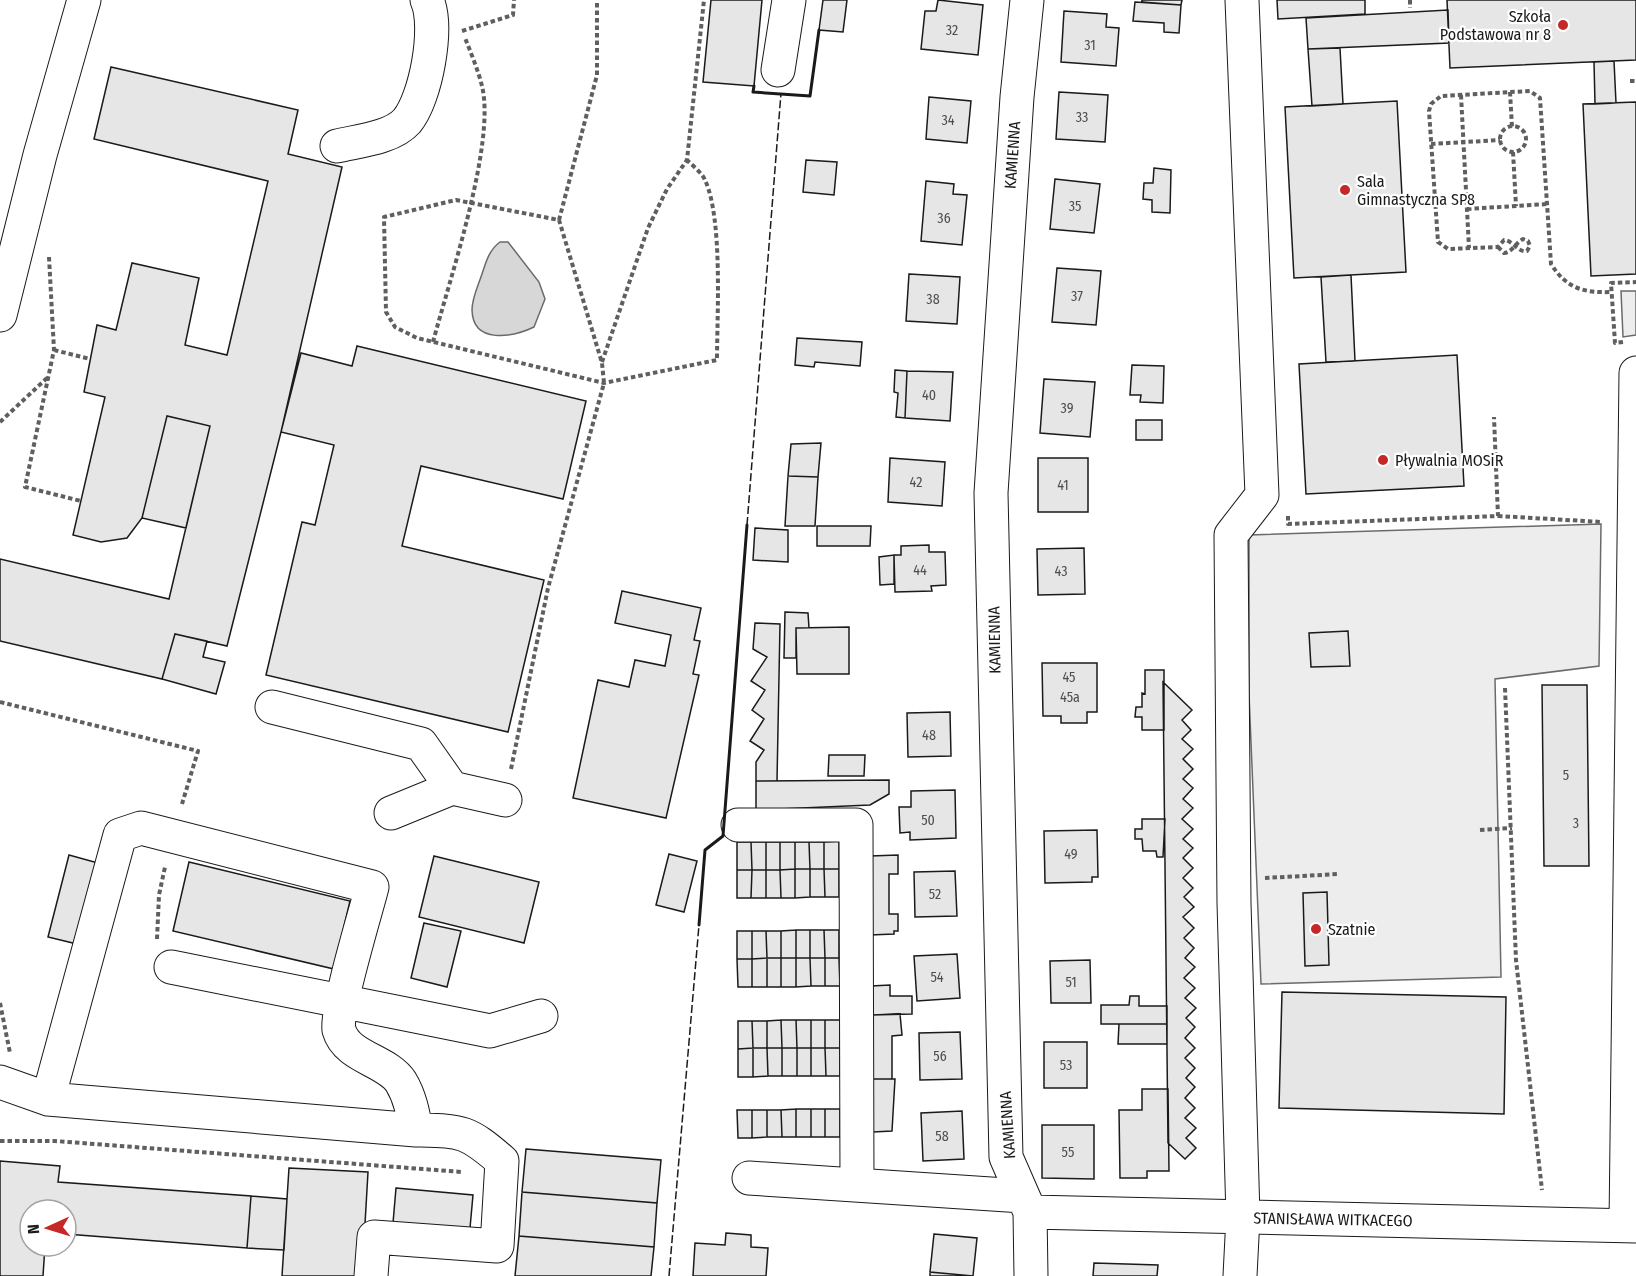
<svg xmlns="http://www.w3.org/2000/svg" width="1636" height="1276" viewBox="0 0 1636 1276" font-family="'Fira Sans Condensed',sans-serif">
<style>
.green{fill:#ededed;stroke:#6a6a6a;stroke-width:1.5}
.water{fill:#d7d7d7;stroke:#6a6a6a;stroke-width:1.5}
.building{fill:#e6e6e6;stroke:#1a1a1a;stroke-width:1.5}
.lines{fill:none;stroke-linecap:round;stroke-linejoin:round}
.minor-casing{stroke:#1a1a1a;stroke-width:35}
.path{stroke:#5f5f5f;stroke-width:4;stroke-dasharray:4.5 3;stroke-linecap:butt}
.minor{stroke:#fff;stroke-width:33}
.fence{stroke:#1a1a1a;stroke-width:1.5;stroke-dasharray:8 3;stroke-linecap:butt}
.wall{stroke:#1a1a1a;stroke-width:3}
.poi-dot{fill:#c62828;stroke:#fff;stroke-width:2}
.labels{text-anchor:middle;stroke-width:4.5;stroke-linejoin:round;paint-order:stroke}
.number-label{font-size:14px;fill:#4d4d4d}
.poi-label{font-size:16px;fill:#1a1a1a;stroke:#fff;text-anchor:start}
.street-label{font-size:16px;fill:#1a1a1a;stroke:#fff}
</style>
<rect width="100%" height="100%" fill="#fff"/>
<path class="green" d="M1621 291H1636V335L1623 337Z
M1601 524 1599 666 1495 679 1501 977 1261 984 1249 694V535Z"/>
<path class="water" d="M500 242H508L539 282 545 299 534 327C513 337 473 345 472 310 472 298 478 286 482 274 486 262 489 250 500 242Z"/>
<path class="building" d="M711 0H762L754 86 703 82Z
M823 0H847L843 32 819 30Z
M938 0 983 5 978 55 921 49 925 11H936Z
M1142 0H1182L1181 5 1142 2Z
M1277 0H1365V14L1278 19Z
M1447 0H1636V60L1450 68Z
M1135 2 1181 5 1179 33 1164 32V23L1133 21Z
M1448 10 1449 43 1308 49 1306 18Z
M1064 11 1107 14 1106 27 1119 28 1116 66 1061 62Z
M1340 48 1343 104 1312 106 1308 49Z
M1614 61 1616 103 1595 104 1594 62Z
M111 67 298 110 288 154 342 167 281 432 227 646 175 634 162 679 0 641V559L169 599 210 426 167 416 142 518 127 538 101 542 73 535 105 397 84 392 97 325 116 330 132 263 199 278 185 345 227 355 268 181 94 139Z
M1059 92 1108 95 1105 142 1056 139Z
M929 97 971 101 967 143 926 139Z
M1397 101 1406 272 1294 278 1285 107Z
M1636 102V274L1591 276 1583 104Z
M806 160 837 162 834 195 803 192Z
M1154 168 1171 170 1170 213 1152 212V200L1143 199 1144 183H1153Z
M1055 179 1100 184 1094 233 1050 229Z
M926 181 954 184 953 194 967 195 962 245 921 241Z
M1057 268 1101 271 1096 325 1052 322Z
M909 274 960 277 957 324 906 321Z
M1351 275 1355 361 1326 362 1321 277Z
M797 338 862 342 860 366 815 362 814 367 795 365Z
M357 346 586 401 563 499 421 466 402 546 544 580 508 732 266 675 302 522 315 525 334 445 281 432 301 353 352 366Z
M1457 355 1464 486 1306 494 1299 364Z
M1132 365 1164 366 1163 403 1140 402 1141 395H1130Z
M895 370 907 371 905 418 896 417 898 393 894 392Z
M907 371 953 372 950 421 905 418Z
M1044 379 1095 382 1090 437 1040 433Z
M167 416 210 426 186 528 142 518Z
M1136 420H1162V440H1136Z
M821 443 818 477 788 476 791 444Z
M890 458 945 462 942 506 888 502Z
M1038 458H1088V512H1038Z
M788 476 818 477 815 526H785Z
M817 526H871L870 546H817Z
M755 528 788 530V562L753 560Z
M929 545V552H945L946 585 931 586 932 591 895 592 894 555H901V546Z
M1084 548 1085 594 1038 595 1037 549Z
M894 555V584L880 585 879 557Z
M622 591 701 608 694 640 700 641 693 674 699 675 666 818 573 798 598 680 629 687 635 660 665 666 671 635 615 623Z
M785 612 808 613 809 628H796V658H784Z
M755 623 780 624 777 781H756V762L764 750 750 741 764 719 752 710 765 690 751 681 767 657 753 649Z
M849 627V674H797L796 628Z
M1348 631 1350 666 1311 667 1309 633Z
M175 634 207 641 203 657 225 662 216 694 162 679Z
M1042 663H1097V712H1087V723H1061V716H1043Z
M1145 670H1164V730H1142V717H1135L1136 707H1142V693L1145 694Z
M1163 682 1192 710 1182 720 1191 730 1182 739 1193 749 1183 759 1193 769 1183 779 1193 788 1183 799 1193 808 1182 819 1193 829 1183 839 1193 848 1183 858 1193 868 1183 878 1193 888 1184 897 1194 907 1183 917 1194 928 1184 938 1194 948 1185 958 1195 967 1184 978 1195 988 1185 998 1196 1008 1186 1018 1195 1027 1185 1038 1195 1048 1185 1058 1195 1068 1186 1078 1195 1087 1185 1098 1195 1108 1185 1118 1196 1128 1186 1138 1196 1148 1185 1159 1168 1143Z
M1542 685H1587L1589 866H1544Z
M950 712 951 756 908 757 907 713Z
M829 755H865L864 776H828Z
M889 780V794L870 805 756 810V781Z
M955 790 956 838 910 840V832L900 833 899 807H911V791Z
M1142 819H1165L1163 857H1157L1156 851H1143L1142 839H1135V829H1142Z
M1097 830 1098 877H1092V882L1045 883 1044 831Z
M839 841V869H824V842Z
M737 842H751L752 870H737Z
M751 842H766V870H752Z
M766 842H780V870H766Z
M780 842H795V869L780 870Z
M795 842H809L810 869H795Z
M809 842H824V869H810Z
M669 854 697 861 684 912 656 905Z
M69 855 98 863 77 944 48 937Z
M898 855V874H889V914H898V931H894V934L870 935V856Z
M434 856 539 882 524 943 419 917Z
M189 862 350 901 334 969 173 931Z
M795 869H810V897L795 898Z
M795 869V898H781L780 870Z
M810 869H824L825 897H810Z
M824 869H839V897H825Z
M737 870H752L751 898H737Z
M752 870H766V898H751Z
M766 870H780L781 898H766Z
M955 871 957 916 915 917 914 872Z
M1327 892 1329 965 1305 966 1303 893Z
M424 923 461 931 447 987 411 978Z
M796 930H810V958H796Z
M796 930V958H781V931Z
M810 930H824L825 958H810Z
M824 930H839V958H825Z
M737 931H752V959H737Z
M752 931H766L767 958 752 959Z
M766 931H781V958H767Z
M957 954 960 998 917 1001 914 956Z
M767 958H781V987H767Z
M767 958V987H752V959Z
M781 958H796V987H781Z
M796 958H810L811 986 796 987Z
M810 958H825V986H811Z
M825 958H839L840 986H825Z
M737 959H752V987H738Z
M1090 960 1091 1003H1051L1050 961Z
M890 985V996H912V1014L871 1015V986Z
M1282 992 1506 997 1504 1114 1279 1108Z
M1130 996H1139V1006H1167V1024H1101V1005H1129Z
M900 1014 902 1035 892 1036V1079H873L871 1015Z
M781 1020H796L797 1048H782Z
M781 1020 782 1048H767V1021Z
M796 1020H811V1048H797Z
M811 1020H825V1048H811Z
M825 1020H840V1048H825Z
M738 1021H752L753 1048 738 1049Z
M752 1021H767V1048H753Z
M1119 1024H1167V1044H1118Z
M960 1032 962 1079 920 1080 919 1033Z
M1044 1042H1087V1088H1044Z
M753 1048H767L768 1076 753 1077Z
M753 1048V1077H738V1049Z
M767 1048H782V1076H768Z
M782 1048H797V1076H782Z
M797 1048H811V1076H797Z
M811 1048H825L826 1076H811Z
M825 1048H840V1076H826Z
M873 1079H895L892 1131 873 1132Z
M1142 1089H1168L1169 1171H1147V1178H1120L1119 1110H1142Z
M796 1109H811V1137H796Z
M796 1109V1137H782L781 1110Z
M811 1109H825V1137H811Z
M825 1109H840V1137H825Z
M737 1110H752V1138H738Z
M752 1110H767V1137L752 1138Z
M767 1110H781L782 1137H767Z
M962 1111 964 1159 923 1161 921 1113Z
M1042 1125H1094V1179L1042 1178Z
M526 1149 661 1160 657 1203 522 1192Z
M0 1161 60 1166 58 1182 251 1196 247 1248 66 1234V1210H30V1246H45L43 1276H0Z
M289 1168 368 1172 362 1276H282Z
M396 1188 473 1195 470 1228 393 1223Z
M522 1192 657 1203 654 1247 519 1236Z
M251 1196 287 1199 284 1250 247 1248Z
M726 1233 751 1235V1247L768 1248 766 1276H693L695 1243 725 1245Z
M934 1234 977 1238 973 1276 930 1272Z
M519 1236 654 1247 651 1276H515Z
M1094 1263 1158 1265 1157 1276H1093Z
M930 1272 973 1276H930Z"/>
<g class="lines">
<defs>
<path id="minor" d="M1027 0 1017 97 991 493 1006 1157 1030 1212 1031 1276
M778 70 789 0
M337 146C358 141 392 138 407 121 426 98 439 27 427 0
M0 315 40 155 84 0
M272 707 421 744 452 788 391 813
M452 788 505 800
M738 825H856L857 1185
M171 967 490 1031 541 1016
M0 1082 48 1099 416 1130C462 1131 466 1130 502 1161L497 1246 374 1237 371 1276
M48 1099 120 835 141 828 372 887C366 911 335 1012 339 1030 347 1058 387 1060 401 1082 410 1097 413 1113 416 1130
M749 1178 1022 1196
M1030 1212 1636 1226
M1626 1225 1636 373
M1240 1276 1243 1217 1234 903 1231 535 1262 495 1242 0"/>
</defs>
<use href="#minor" class="minor-casing"/>
<path class="path" d="M1410 0V8
M462 31 513 15 514 0
M1630 81H1636
M1510 92 1512 127
M1461 95 1469 248
M1500 139a13 13 0 1 1 26 0a13 13 0 1 1-26 0Z
M1431 144 1500 140
M1513 152 1516 206
M1467 209 1548 204
M559 220 597 75V0
M1498 247 1504 253C1513 252 1515 243 1523 239L1528 241 1530 246 1527 251C1518 253 1514 241 1504 240L1498 247 1448 249 1438 242 1429 111 1431 104 1441 96 1530 91 1540 98 1551 264C1567 289 1584 293 1612 292
M49 257 54 350 25 487 81 501
M433 342C449 281 496 144 482 86 478 70 471 53 465 38
M1623 342 1615 343 1611 283 1636 282
M54 350 90 359
M602 362 648 228 667 189 687 160 704 0
M0 422 47 378
M1288 516V524L1498 516 1494 417
M1498 516 1602 522
M1505 688 1516 960 1542 1190
M0 702 198 751 182 804
M511 769 548 588 604 383 602 363 559 220 456 200 384 217 386 312 395 327 417 338 604 383 717 360C717 315 723 219 705 180 702 173 693 166 687 160
M1480 830 1512 828
M1265 878 1339 874
M157 939 159 895 165 867
M0 1003 10 1053
M0 1141H55L462 1172"/>
<use href="#minor" class="minor"/>
<path class="fence" d="M747 525 781 93
M669 1276 699 925"/>
<path class="wall" d="M754 86 753 92 810 96 819 30
M699 925 705 850 723 836 747 525"/>
</g>
<g class="poi-dot">
<circle cx="1563" cy="25" r="6"/>
<circle cx="1345" cy="190" r="6"/>
<circle cx="1383" cy="460" r="6"/>
<circle cx="1316" cy="929" r="6"/>
</g>
<g class="labels">
<g class="number-label">
<text x="952" y="35">32</text>
<text x="1090" y="50">31</text>
<text x="1082" y="122">33</text>
<text x="948" y="125">34</text>
<text x="1075" y="211">35</text>
<text x="944" y="223">36</text>
<text x="1077" y="301">37</text>
<text x="933" y="304">38</text>
<text x="929" y="400">40</text>
<text x="1067" y="413">39</text>
<text x="916" y="487">42</text>
<text x="1063" y="490">41</text>
<text x="920" y="575">44</text>
<text x="1061" y="576">43</text>
<text x="1069" y="682">45</text>
<text x="1070" y="702">45a</text>
<text x="929" y="740">48</text>
<text x="1566" y="780">5</text>
<text x="928" y="825">50</text>
<text x="1576" y="828">3</text>
<text x="1071" y="859">49</text>
<text x="935" y="899">52</text>
<text x="937" y="982">54</text>
<text x="1071" y="987">51</text>
<text x="940" y="1061">56</text>
<text x="1066" y="1070">53</text>
<text x="942" y="1141">58</text>
<text x="1068" y="1157">55</text>
</g>
<g class="poi-label">
<text x="1551" y="22" text-anchor="end">Szkoła<tspan x="1551" dy="18">Podstawowa nr 8</tspan></text>
<text x="1357" y="187">Sala<tspan x="1357" dy="18">Gimnastyczna SP8</tspan></text>
<text x="1395" y="466">Pływalnia MOSiR</text>
<text x="1328" y="935">Szatnie</text>
</g>
<g class="street-label">
<text transform="translate(1012 155) rotate(-86)" y="6">KAMIENNA</text>
<text transform="translate(994 640) rotate(-91)" y="6">KAMIENNA</text>
<text transform="translate(1007 1125) rotate(-94)" y="6">KAMIENNA</text>
<text transform="translate(1333 1219) rotate(1)" y="6">STANISŁAWA WITKACEGO</text>
</g>
</g>
<g transform="translate(48 1228) rotate(266)"><circle r="28" fill="#ffffff" stroke="#a3a3a3" stroke-width="1.5"/>
<path d="M0-4.5L10 22L0 15L-10 22Z" fill="#c62828"/>
<text y="-9" font-size="16" font-weight="bold" text-anchor="middle" fill="#1a1a1a">N</text>
</g>
</svg>
